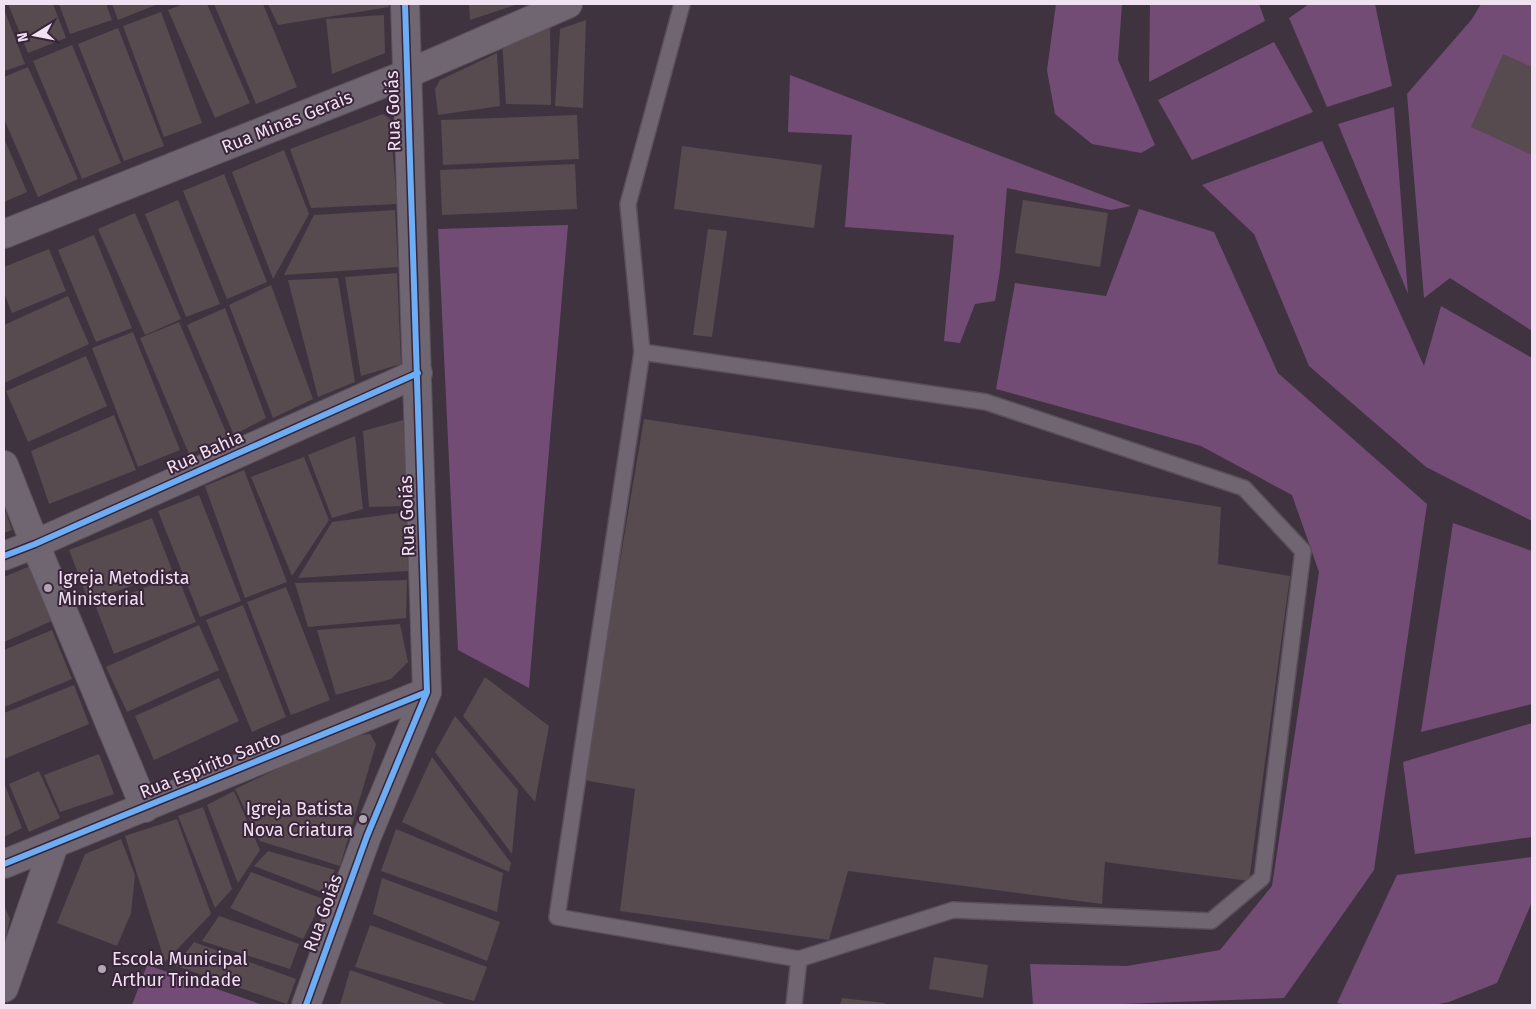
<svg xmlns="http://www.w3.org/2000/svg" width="1536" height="1009" viewBox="0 0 1536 1009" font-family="'Fira Sans',sans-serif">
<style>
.green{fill:#724c75}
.building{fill:#574b4f}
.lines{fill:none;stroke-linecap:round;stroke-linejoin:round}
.service-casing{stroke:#5a505b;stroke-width:18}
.minor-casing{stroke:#5a505b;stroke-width:30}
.tertiary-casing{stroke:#5a505b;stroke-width:30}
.service{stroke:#706671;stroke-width:15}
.minor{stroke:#706671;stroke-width:28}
.tertiary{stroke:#706671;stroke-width:28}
.cycleway-casing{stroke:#39243a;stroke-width:9}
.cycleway{stroke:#6dadf4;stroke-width:6}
.poi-dot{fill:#b2a5b3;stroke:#39243a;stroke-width:2}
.labels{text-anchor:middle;stroke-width:4;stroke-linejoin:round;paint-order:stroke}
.street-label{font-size:18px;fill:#f0e2f1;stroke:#39243a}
.poi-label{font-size:18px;fill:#f0e2f1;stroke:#39243a;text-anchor:start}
</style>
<rect width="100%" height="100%" fill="#3f3340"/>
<path class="green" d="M1056 4H1122L1118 60 1155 145 1141 153 1092 144 1055 114 1047 70Z
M1150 4H1259L1265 21 1149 82Z
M1309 4H1375L1392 86 1327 107 1289 18Z
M1481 4H1532V331L1450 278 1424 298 1407 94 1472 19Z
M1274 42 1313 112 1192 160 1158 100Z
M790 75 1131 206 1111 210 1007 188 1000 270 995 301 975 304 960 343 944 341 954 235 845 227 852 135 788 132Z
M1394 107 1408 294 1338 124Z
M1322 141 1424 366 1441 306 1532 358V521L1426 467 1309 366 1254 234 1202 185Z
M1139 209 1214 232 1278 373 1427 504 1374 870 1284 998 1096 1005H1033L1030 964 1127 966 1220 950 1272 886 1319 572 1292 495 1201 446 996 389 1015 283 1106 296Z
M568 225 529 688 458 650 438 229Z
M1453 523 1532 551V704L1421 732Z
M1532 723V837L1415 854 1403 762Z
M1532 857V902L1497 983 1449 1002 1433 1005H1349L1337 1003 1397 875Z
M147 965 260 1004 259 1005H132Z"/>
<path class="building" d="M8 4H53L66 38 28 53Z
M59 4H106L112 20 70 34Z
M112 4H158L118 20Z
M184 4H207L250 103 215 118 168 10Z
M214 4H263L297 87 256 104Z
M268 4H389V7L278 25Z
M469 4H518L470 20Z
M4 9 25 64 4 71Z
M161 12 202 123 164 137 123 26Z
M384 15 385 53 332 74 326 19Z
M586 20 583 108 555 106 560 29Z
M550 22 551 105 506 104 502 39Z
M118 28 164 146 124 161 78 44Z
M72 45 121 163 82 179 33 61Z
M497 53 500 106 438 115 435 89 440 80Z
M1503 54 1532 67V155L1471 127Z
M28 67 78 179 38 197 4 119V77Z
M383 114 390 119 397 204 311 208 290 149Z
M577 115 579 159 443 165 441 120Z
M4 138 27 192 4 202Z
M682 146 822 165 814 228 674 209Z
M284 150 309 214 273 279 232 172Z
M575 164 577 209 442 215 440 170Z
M224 174 267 282 227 299 183 191Z
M178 200 220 304 186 317 145 214Z
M1023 200 1108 213 1100 267 1015 253Z
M395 210 398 267 284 275 314 215Z
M135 213 181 319 145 335 98 229Z
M708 229 727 231 712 337 693 335Z
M94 235 132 328 96 342 58 250Z
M49 249 66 291 12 313 4 293V267Z
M397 273 401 364 361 376 345 277Z
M338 278 355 382 318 397 288 280Z
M271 285 313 399 273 418 229 305Z
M68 296 89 344 4 383V325Z
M225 308 266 418 234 435 187 325Z
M179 322 228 437 189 454 140 338Z
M133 332 180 450 138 467 92 348Z
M86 356 107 406 28 442 6 391Z
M114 415 136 470 49 504 31 451Z
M644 419 1221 507 1218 564 1290 576 1249 881 1105 862 1102 904 848 871 829 940 620 911 635 789 583 780Z
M403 420 409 506 369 507 363 431Z
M355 436 363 509 332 518 308 455Z
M304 457 329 520 292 576 251 477Z
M244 470 287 582 245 598 205 486Z
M199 495 241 601 200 617 158 511Z
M4 507 12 530 4 533Z
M407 512 408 571 298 578 332 522Z
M152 518 172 570 89 602 69 550Z
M30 566 54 620 4 642V577Z
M177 575 196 622 114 654 96 607Z
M407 580 406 618 308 627 295 583Z
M286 587 330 700 291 715 247 602Z
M243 605 286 717 252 732 206 620Z
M400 624 408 662 391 679 336 695 317 630Z
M199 625 219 670 127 712 106 667Z
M52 630 72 679 4 707V650Z
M485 677 549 726 535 802 463 716Z
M219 678 239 721 154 760 135 716Z
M74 685 89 724 4 759V713Z
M455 716 518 790 512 854 435 752Z
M370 734 376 744 340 866 260 841 235 789 345 737Z
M99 754 114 794 60 812 44 775Z
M432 757 511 863 509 872 402 822Z
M39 771 60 818 29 832 9 784Z
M4 783 22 828 4 837Z
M234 791 260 850 238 883 207 805Z
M203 807 232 889 215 908 178 816Z
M177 819 211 914 165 962 125 836Z
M396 829 503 873 497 912 381 871Z
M121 839 135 875 131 913 117 946 57 923 85 854Z
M268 851 335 870 324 893 254 866Z
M251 872 323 899 303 939 230 908Z
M382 878 500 922 487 961 373 914Z
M4 905 10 919 5 942H4Z
M219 916 299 944 290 969 202 941Z
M370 925 487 967 474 1001 355 967Z
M194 942 296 979 287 1004 176 966Z
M934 957 988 965 983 998 929 989Z
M350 970 449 1005H340Z
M842 998 885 1003 884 1005H840Z"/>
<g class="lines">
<defs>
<path id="service" d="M642 352 986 402 1244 488 1303 551 1262 878 1211 921 953 910 799 959 557 917Z
M642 352 628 204 682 4
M794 1005 799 959"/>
<path id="minor" d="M4 234 407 74 568 4
M4 465 35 544 145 808
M4 556 35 544 418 373
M4 864 427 692
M4 988 54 845"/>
<path id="tertiary" d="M306 1005 367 836 427 692 405 4"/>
</defs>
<use href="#service" class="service-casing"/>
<use href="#minor" class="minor-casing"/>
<use href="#tertiary" class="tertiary-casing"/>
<use href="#service" class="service"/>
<use href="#minor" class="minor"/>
<use href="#tertiary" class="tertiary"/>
<defs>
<path id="cycleway" d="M4 556 35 544 418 373
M4 864 427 692
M306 1005 367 836 427 692 405 4"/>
</defs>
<use href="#cycleway" class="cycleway-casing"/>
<use href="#cycleway" class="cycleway"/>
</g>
<g class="poi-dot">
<circle cx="48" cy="588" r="5"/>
<circle cx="363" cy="819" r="5"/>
<circle cx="102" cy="969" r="5"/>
</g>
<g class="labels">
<g class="street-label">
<text transform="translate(393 111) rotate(-92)" y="6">Rua Goiás</text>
<text transform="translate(287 122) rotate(-22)" y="6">Rua Minas Gerais</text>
<text transform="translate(205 452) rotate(-24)" y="6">Rua Bahia</text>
<text transform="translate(407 516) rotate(-92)" y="6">Rua Goiás</text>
<text transform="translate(210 765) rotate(-22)" y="6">Rua Espírito Santo</text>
<text transform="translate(323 913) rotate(-70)" y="6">Rua Goiás</text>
</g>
<g class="poi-label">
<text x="58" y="584">Igreja Metodista<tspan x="58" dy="21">Ministerial</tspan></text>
<text x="353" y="815" text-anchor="end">Igreja Batista<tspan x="353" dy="21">Nova Criatura</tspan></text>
<text x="112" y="965">Escola Municipal<tspan x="112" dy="21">Arthur Trindade</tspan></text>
</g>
</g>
<rect width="1536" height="1009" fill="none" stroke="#f0e2f1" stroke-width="10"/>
<g transform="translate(35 35) rotate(260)" stroke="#39243a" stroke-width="4" paint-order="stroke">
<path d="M0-4L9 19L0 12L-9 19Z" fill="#f0e2f1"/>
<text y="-8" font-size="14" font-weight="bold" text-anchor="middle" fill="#f0e2f1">N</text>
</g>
</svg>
